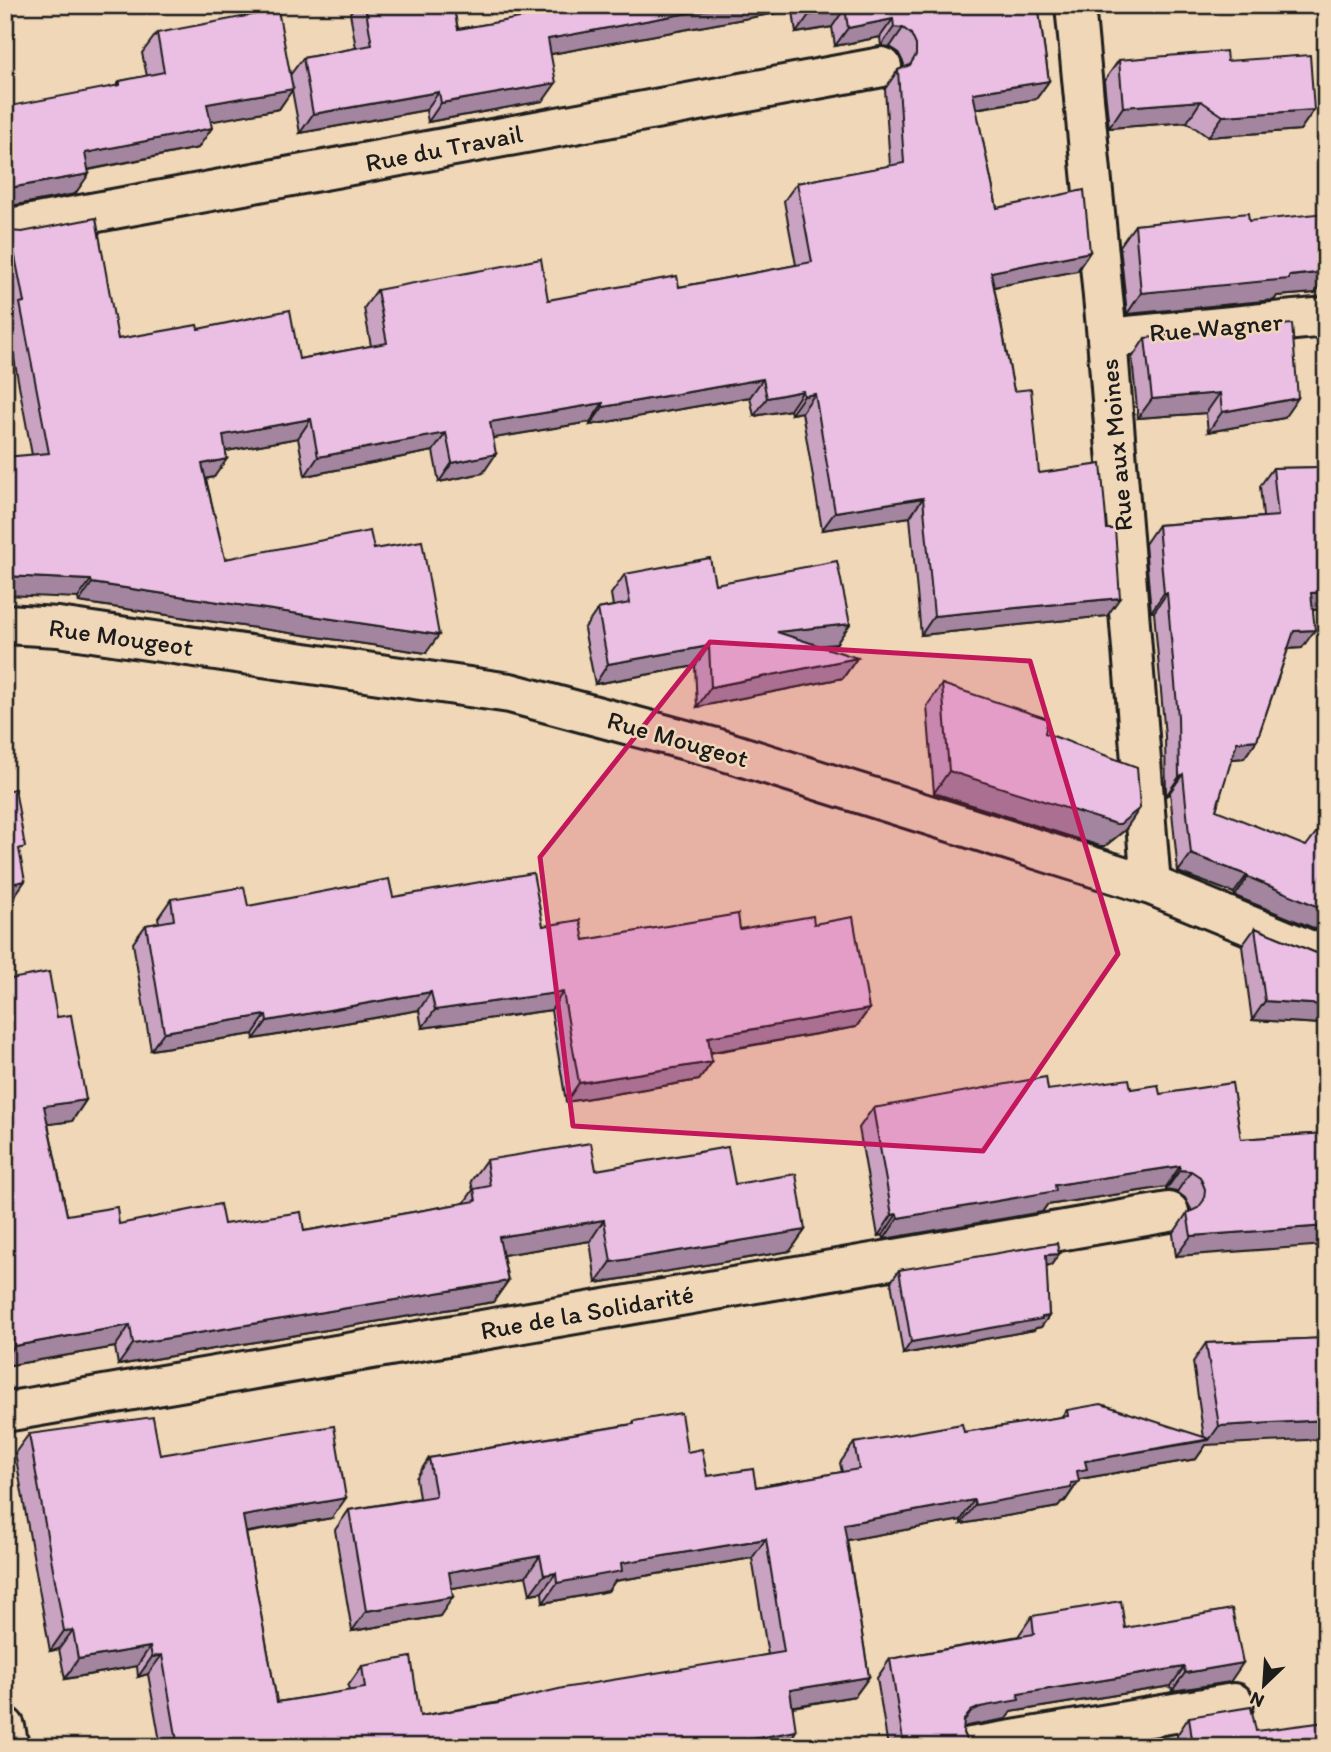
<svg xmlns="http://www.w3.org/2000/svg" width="1331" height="1752" viewBox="0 0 1331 1752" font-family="Itim,sans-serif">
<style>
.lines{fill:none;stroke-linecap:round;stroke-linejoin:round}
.minor-casing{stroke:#1c1c1c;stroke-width:44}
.minor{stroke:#f0d7b7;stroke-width:38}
.wall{fill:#caa3c3;stroke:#1c1c1c;stroke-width:2}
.shaded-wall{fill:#a4859f;stroke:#1c1c1c;stroke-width:2}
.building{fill:#ebbee3;stroke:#1c1c1c;stroke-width:2}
.marked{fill:#c2185b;fill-opacity:0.2;stroke:#c2185b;stroke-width:5;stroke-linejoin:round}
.labels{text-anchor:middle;stroke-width:5;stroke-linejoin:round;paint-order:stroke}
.street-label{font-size:26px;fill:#1c1c1c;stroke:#f0d7b7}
</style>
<rect width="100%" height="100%" fill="#f0d7b7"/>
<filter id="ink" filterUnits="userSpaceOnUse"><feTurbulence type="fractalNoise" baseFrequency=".0143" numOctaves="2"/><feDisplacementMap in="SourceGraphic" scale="14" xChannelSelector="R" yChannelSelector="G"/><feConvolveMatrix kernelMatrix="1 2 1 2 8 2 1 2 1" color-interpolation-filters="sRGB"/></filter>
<g filter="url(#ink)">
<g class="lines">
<defs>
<path id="minor" d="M1075 5 1107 338 1151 885
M5 229 882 67
M1107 338 1326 317
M5 624 58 627 510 693 712 747 1151 885 1326 957
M5 1412 1169 1212
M5 1727 9 1747
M971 1747 1234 1703"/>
</defs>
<use href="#minor" class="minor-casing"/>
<use href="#minor" class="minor"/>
</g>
<path class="wall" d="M355 5H453L458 29 528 17 526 5H1038L1049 81 1036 99 976 109 997 208 1077 271 994 287 1014 391 1039 473 1107 616 921 635 910 517 822 530 802 412 791 414 790 410 754 416 750 397 590 425V422L493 438 483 473 439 482 433 451 305 476 298 438 226 451 214 477 206 479 225 559 374 549 426 653 79 602 32 455 7 321 11 316 5 289V238L10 231 118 339 198 329 299 359 371 346 364 308 377 290 548 300 679 287 796 265 784 201 797 183 890 166 885 89 898 70 903 68 904 64 898 52 890 47 881 46 880 37 835 46 832 27 796 33 793 10 551 54 543 101 428 122 426 110 300 133 292 90 279 109 211 121 198 148 89 170 75 194 116 86 120 81 147 76 142 53 157 33 290 75 303 58 356 48 350 13Z
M1119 60 1227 61 1314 110 1300 130 1208 137 1187 122 1109 128 1104 81Z
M1249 221 1326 225V277L1315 293 1277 296 1274 300 1127 314 1120 246 1135 225Z
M1145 338 1284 418 1208 432 1206 413 1138 418 1132 358Z
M1326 467V609L1313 610 1302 648 1288 649 1257 740 1244 758 1231 759 1216 810 1326 933 1235 896 1234 893 1178 872 1170 792 1166 796 1165 736 1154 612H1151L1145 544 1158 525 1263 517 1260 486 1273 468Z
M625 574 715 584 850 624 836 644 819 646 857 658 843 678 697 707 695 666 595 684 584 629 598 609 613 606 611 594Z
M942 684 1045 733 1125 830 1105 846H1100L934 793 927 706Z
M393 897 543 926 584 940 814 924 869 1009 856 1027 710 1053 712 1062 699 1080 566 1102 551 1010 422 1028 419 1010 254 1039 253 1034 151 1050 133 943 146 925 159 923 158 918 171 899 248 906Z
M1255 928 1326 957V1025L1322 1024 1252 1020 1242 946Z
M5 980 57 1017 86 1100 72 1121 48 1124 67 1215 119 1224H224L304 1231 464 1203 473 1190 471 1181 486 1160 596 1170 735 1184 805 1230 790 1251 596 1283 590 1241 503 1255 508 1281 493 1302 118 1365 115 1347 5 1366Z
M1131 1089 1160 1094 1241 1139 1326 1133 1176 1256 1173 1234 1187 1213 1190 1212 1191 1209 1185 1198 1177 1192 1166 1190V1187L1047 1205 1042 1212 884 1239 883 1235 878 1236 859 1128 873 1108 1048 1090Z
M1059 1254 1051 1265 1046 1266 1049 1316 1041 1327 1036 1328 1034 1330 903 1354 891 1282 899 1270Z
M1326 1338 1206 1445 1196 1459 1080 1479 1065 1501 1061 1502 1058 1507 961 1524V1520L847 1540 869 1677 855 1696 793 1707 786 1747H161L148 1674 138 1677 137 1666 65 1679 59 1649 50 1651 15 1453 29 1434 160 1455 332 1518 246 1533 277 1702 349 1691 348 1686 362 1666 420 1716 768 1655 752 1558 615 1581 608 1591 543 1603 542 1592 530 1594 526 1576 452 1588 440 1616 352 1631 335 1530 349 1510 419 1498 416 1478 429 1458 632 1424 634 1421 687 1452 707 1476 756 1487 842 1472 840 1463 854 1443 964 1432 1061 1417 1067 1410 1204 1438 1193 1362 1206 1343Z
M1326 1488V1567L1318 1499Z
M1032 1616 1125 1628 1230 1682 1172 1691 1171 1686 1011 1712 1006 1719 967 1726 963 1727V1733L967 1742 973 1747H888L877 1678 890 1659 1019 1636V1635Z
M1189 1717 1256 1731 1326 1747H1178L1177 1735Z"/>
<path class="shaded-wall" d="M731 5H796L793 10 535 57 548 39Z
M845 8 832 27 796 33 809 15Z
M893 19 880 37 835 46 848 28Z
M894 27 903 28 890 47 881 46Z
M1049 81 1036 99 960 111 973 93Z
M556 83 543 101 428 122 441 103Z
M293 89 279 109 193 125 207 104Z
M439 92 426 110 300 133 313 114Z
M1201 101 1187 122 1109 128 1123 107Z
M1314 110 1300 130 1208 137 1223 116Z
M212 128 198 148 71 173 85 153Z
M89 174 75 194 5 207V193L15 187Z
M1090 252 1077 271 978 290 991 272Z
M1326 272V277L1315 293 1277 296 1274 300 1127 314 1141 293Z
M763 379 750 397 590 425 603 407Z
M803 391 790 410 754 416 767 398Z
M1220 393 1206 413 1138 418 1152 399Z
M815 394 802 412 791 414 804 396Z
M1298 398 1284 418 1208 432 1222 412Z
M603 403 590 422 477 441 490 422Z
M311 419 298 438 210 454 223 435Z
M446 433 433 451 305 476 318 457Z
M496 454 483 473 439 482 452 463Z
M227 459 214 477 189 482 202 464Z
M923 498 910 517 822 530 835 512Z
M5 576 91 580 78 598 5 595Z
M92 583 439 635 426 653 79 602Z
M1326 592V609L1299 611 1311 593Z
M1164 593H1167L1154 612H1151Z
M1120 598 1107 616 921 635 934 616Z
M850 624 836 644 763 651 777 632Z
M1315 630 1302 648 1281 649 1294 631Z
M709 646 695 666 595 684 608 664Z
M857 658 843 678 697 707 711 687Z
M1257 740 1244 758 1224 760 1237 742Z
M949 771 1140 808 1125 830 1105 846H1100L934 793Z
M1183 774 1170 792 1166 796 1179 777Z
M1191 854 1247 875 1234 893 1178 872Z
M1248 877 1326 910V933L1235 896Z
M25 881 11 901 5 902V885Z
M431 992 419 1010 254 1039 267 1021Z
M563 992 551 1010 422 1028 435 1010Z
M1265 1001 1326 1005V1025L1322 1024 1252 1020Z
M869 1009 856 1027 695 1055 708 1037Z
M266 1015 253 1034 151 1050 164 1032Z
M712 1062 699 1080 566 1102 579 1083Z
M86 1100 72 1121 29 1127 44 1106Z
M1180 1166 1166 1187 1047 1205 1042 1212 884 1239 898 1218 1055 1185Z
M1180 1170 1191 1171 1177 1192 1166 1190Z
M897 1214 883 1235 878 1236 892 1215Z
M604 1220 590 1241 485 1258 499 1237Z
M1326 1226V1245L1176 1256 1191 1236Z
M805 1230 790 1251 596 1283 611 1262Z
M1059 1254 1051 1265 1038 1266 1046 1255Z
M508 1281 493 1302 118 1365 133 1344Z
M1049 1316 1041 1327 1036 1328 1034 1330 903 1354 911 1342Z
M130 1325 115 1347 5 1366V1358L14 1346Z
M1326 1420V1439L1206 1445 1196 1459 1080 1479 1065 1501 1061 1502 1058 1507 961 1524 975 1505 1085 1461 1209 1440 1219 1426Z
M346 1498 332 1518 230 1535 243 1516Z
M974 1500 961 1520 831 1543 844 1524Z
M766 1539 752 1558 615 1581 608 1591 543 1603 557 1583 621 1563Z
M540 1556 526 1576 435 1591 449 1572Z
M556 1573 542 1592 530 1594 544 1575Z
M453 1597 440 1616 352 1631 366 1611Z
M73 1630 59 1649 50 1651 64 1631Z
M150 1647 137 1666 65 1679 78 1659Z
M162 1655 148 1674 138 1677 152 1657Z
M1243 1663 1230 1682 1172 1691 1185 1673Z
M1184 1667 1171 1686 1011 1712 1006 1719 967 1726 958 1730 971 1711 980 1707 1018 1694Z
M869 1677 855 1696 777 1709 790 1690Z
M796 1731 786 1747H709Z"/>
<path class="building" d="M365 5H453L458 29 543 14 542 5H731L548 39 556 83 441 103 439 92 313 114 303 58 372 45Z
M808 5H1038L1049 81 973 93 997 208 1084 190 1090 252 991 272 1014 391 1031 389 1039 473 1101 464 1107 529H1115L1120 598 934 616 923 498 835 512 815 394 804 396 803 391 767 398 763 379 603 407V403L490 422 496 454 452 463 446 433 318 457 311 419 223 435 227 459 202 464 225 559 370 531 374 549 422 541 439 635 92 583 91 580 5 576V457L49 453 20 303 24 302 10 231 22 232 96 218 118 339 197 325 198 329 290 310 299 359 387 343 377 290 541 259 548 300 677 276 679 287 812 262 797 183 904 163 898 70 910 65 916 55V45L911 34 903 28 894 27 893 19 848 28 845 8 809 15Z
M278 10 293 89 207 104 212 128 85 153 89 174 15 187 5 193V107L120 85V81L164 72 157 33Z
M1226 51 1227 61 1310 55 1314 110 1223 116 1201 101 1123 107 1119 60Z
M1248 213 1249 221 1325 213 1326 272 1289 276V279L1141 293 1135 225Z
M1292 324 1298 398 1222 412 1220 393 1152 399 1145 338Z
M1326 467V592L1311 593 1315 630 1294 631 1257 740 1237 742 1216 810 1306 846 1322 825 1326 827V910L1248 877 1247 875 1191 854 1183 774 1179 777 1178 717 1167 593H1164L1158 525 1278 516 1273 468Z
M710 558 715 584 837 561 850 624 777 632 857 658 711 687 709 646 608 664 598 609 630 603 625 574Z
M942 684 1048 719 1045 733 1137 767 1140 808 1120 824H1116L949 771Z
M15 789 25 847 19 849 25 881 5 885V791Z
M533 873 543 926 580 920 584 940 738 914 740 929 813 916 814 924 853 917 869 1009 708 1037 712 1062 579 1083 563 992 435 1010 431 992 267 1021 266 1015 164 1032 146 925 174 920 171 899 244 887 248 906 389 879 393 897Z
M1255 928 1326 957V1005L1265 1001Z
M49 972 57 1017 71 1015 86 1100 44 1106 67 1215 117 1207 119 1224 220 1204 224 1224 301 1212 304 1231 476 1201 474 1189 490 1186 486 1160 591 1143 596 1170 728 1147 735 1184 796 1174 805 1230 611 1262 604 1220 499 1237 508 1281 133 1344 130 1325 14 1346 5 1297V980Z
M1046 1077 1048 1090 1129 1079 1131 1089 1158 1085 1160 1094 1232 1083 1241 1139 1326 1133V1226L1191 1236 1187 1213 1198 1208 1204 1200 1205 1189 1200 1177 1191 1171 1180 1170V1166L1055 1185 1056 1191 898 1218 897 1214 892 1215 873 1108Z
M1057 1243 1059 1254 1046 1255 1049 1316 1042 1317V1319L911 1342 899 1270Z
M1326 1338V1420L1219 1426 1206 1343Z
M1101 1404 1210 1439 1085 1461 1087 1469 1077 1471 1079 1482 1071 1483V1488L975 1505 974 1500 844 1524 869 1677 790 1690 796 1731 709 1747H178L162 1655 152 1657 150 1647 78 1659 73 1630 64 1631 29 1434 153 1417 160 1455 334 1426 346 1498 243 1516 277 1702 365 1688 362 1666 411 1657 420 1716 499 1703 563 1688 784 1652 766 1539 621 1563 622 1571 557 1583 556 1573 544 1575 540 1556 449 1572 453 1597 366 1611 349 1510 436 1496 429 1458 634 1424V1421L681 1413 687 1452 702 1449 707 1476 753 1469 756 1487 859 1469 854 1443 962 1424 964 1432 1068 1416 1067 1410Z
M1121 1601 1125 1628 1232 1609 1243 1663 1185 1673 1184 1667 1018 1694 1019 1700 980 1707 971 1711 964 1720 963 1733 967 1742 973 1747H904L890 1659 1034 1634 1032 1616Z
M1251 1707 1256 1731 1326 1722V1747H1193L1189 1717Z
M1027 1743V1747H1007Z"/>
</g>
<path class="marked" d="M710 642 1030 661 1118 954 983 1151 573 1126 540 857Z"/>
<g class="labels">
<g class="street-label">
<text transform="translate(444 148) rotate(-11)" y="9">Rue du Travail</text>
<text transform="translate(1216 327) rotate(-5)" y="9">Rue Wagner</text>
<text transform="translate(1116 445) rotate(-95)" y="9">Rue aux Moines</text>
<text transform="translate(121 637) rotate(8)" y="9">Rue Mougeot</text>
<text transform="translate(678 739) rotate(16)" y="9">Rue Mougeot</text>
<text transform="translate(587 1312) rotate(-10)" y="9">Rue de la Solidarité</text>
</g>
</g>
<rect width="1331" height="1752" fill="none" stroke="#f0d7b7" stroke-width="28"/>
<rect x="14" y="14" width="1303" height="1724" fill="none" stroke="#1c1c1c" stroke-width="2.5" filter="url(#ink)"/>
<g transform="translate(1264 1685) rotate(205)" stroke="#f0d7b7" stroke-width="5" paint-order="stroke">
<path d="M0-5L12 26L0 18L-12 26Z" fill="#1c1c1c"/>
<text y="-10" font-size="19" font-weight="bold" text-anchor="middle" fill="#1c1c1c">N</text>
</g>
</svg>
